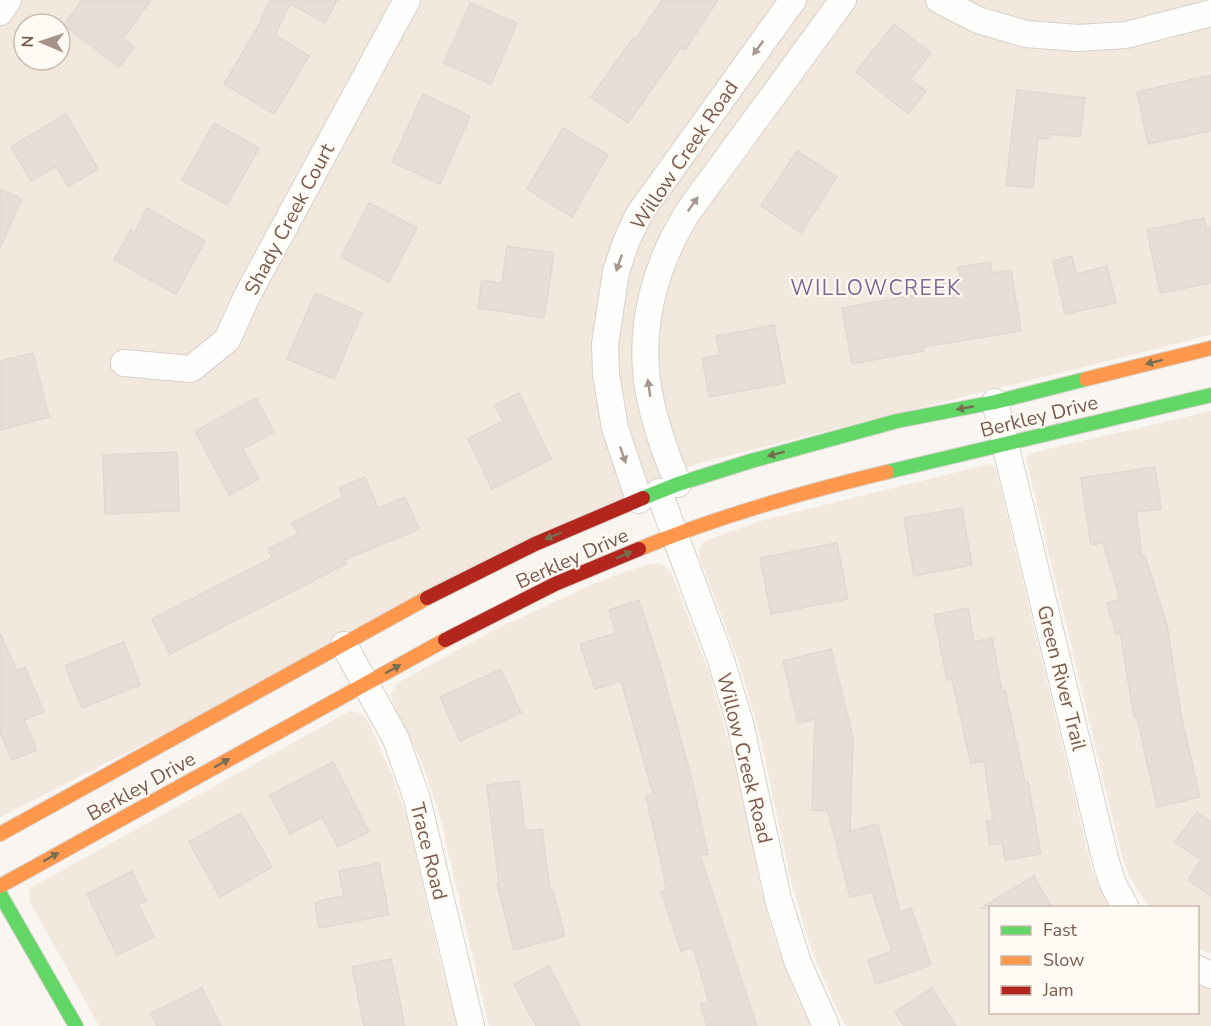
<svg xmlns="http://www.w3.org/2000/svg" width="1211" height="1026" viewBox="0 0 1211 1026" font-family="'Nunito Sans',sans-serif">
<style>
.residential{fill:#f2e8de;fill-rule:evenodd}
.building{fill:#e6ded7;stroke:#e2d8d2;stroke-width:1.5}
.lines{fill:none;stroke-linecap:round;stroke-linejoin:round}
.street-casing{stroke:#d7d1cb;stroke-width:28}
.fast-casing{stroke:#d9d2cb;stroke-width:16}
.slow-casing{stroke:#d9d2cb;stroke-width:16}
.jam-casing{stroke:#d9d2cb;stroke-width:16}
.street{stroke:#fefefd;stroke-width:26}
.fast{stroke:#63d668;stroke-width:14}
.slow{stroke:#ff974d;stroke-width:14}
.jam{stroke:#b3261e;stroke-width:14}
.oneway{fill:#a8958b}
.oneway2{fill:#776e51}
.labels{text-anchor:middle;stroke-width:4.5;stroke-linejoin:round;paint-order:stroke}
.street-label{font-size:20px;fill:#7a5c4d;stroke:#fffaf3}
.neighbourhood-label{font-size:21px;letter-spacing:1.5px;fill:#846695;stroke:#fffaf3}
</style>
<rect width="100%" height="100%" fill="#f9f5f0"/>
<path class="residential" d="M0 0H1211V335L695 464 0 817ZM24 24H60V60H24Z
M1211 411V954L1198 948V908L1149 907 1131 880 1122 857 1026 459 1031 453Z
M990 464 996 469 1092 870 1110 907 990 908V1012H1198V983L1211 988V1026H846L837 1010 811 949 790 877 761 740 740 665 699 556 700 548 704 541 764 520Z
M652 563 663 565 671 572 711 678 740 783 761 890 775 940 795 993 811 1026H489L440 817 423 765 393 703 391 694 396 684 496 629 602 580Z
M350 711 362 714 369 723 393 778 407 818 443 974 458 1026H99L30 902 29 891 32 887Z"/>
<path class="building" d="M82 0H151L123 38 134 47 119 67 64 25Z
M270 0H337L325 23 290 4 275 35 309 56 274 114 224 84 263 18H261Z
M662 0H718L685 50 681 47 628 123 591 97 634 37 636 39Z
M470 3 517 23 491 84 444 63Z
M894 24 931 53 910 79 926 91 908 114 856 72Z
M1211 75V131L1148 144 1137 92Z
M1017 90 1085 98 1080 137 1051 134 1050 139 1038 138 1033 188 1006 185Z
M423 94 470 116 440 184 392 162Z
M66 114 98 169 68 187 56 166 31 181 11 147Z
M214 123 259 148 227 205 182 180Z
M563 128 608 155 572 217 527 189Z
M797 151 837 177 801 233 761 206Z
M0 189 22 199 0 248Z
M369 203 417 228 389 282 341 257Z
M147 208 205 241 176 294 114 260 131 229 135 232Z
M1204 218 1206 228 1211 227V283L1160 293 1147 230Z
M507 246 554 253 544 318 478 308 482 280 502 283Z
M1072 256 1076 274 1107 266 1116 303 1065 314 1053 261Z
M990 262 992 273 1011 270 1021 331 923 347 924 351 852 364 842 308 944 290 943 283 961 280 958 267Z
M315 293 362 313 334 379 287 359Z
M774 325 785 383 709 397 702 358 720 355 716 336Z
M33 353 49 417 0 430V361Z
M519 393 551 459 492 489 468 439 503 421 495 405Z
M256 398 274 432 243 449 259 479 229 495 195 431Z
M177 452 179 511 105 514 103 455Z
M1155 467 1161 509 1136 512 1142 557 1145 556 1167 625 1181 715 1200 797 1157 807 1137 718H1134L1120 632 1116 634 1107 603 1120 599 1103 543 1091 545 1081 478Z
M365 477 378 508 405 497 419 529 344 560 346 564 170 654 152 619 272 558 268 549 298 534 292 523 343 497 339 488Z
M962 508 972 565 914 576 904 518Z
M837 543 848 599 771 614 760 558Z
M639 600 661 668 691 776 708 854 700 855 757 1026H707L700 1004 709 1002 693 947 681 951 661 892 667 890 646 796 653 794 621 681 595 689 580 644 616 633 609 610Z
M968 608 974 642 992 638 1002 691 1005 690 1025 782H1028L1041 854 1005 860 1002 843 990 845 986 821 993 820 984 761 971 764 952 679 947 680 934 615Z
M0 633 17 671 25 667 44 712 24 720 37 750 12 760 0 732Z
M124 642 140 685 82 708 65 666Z
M831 649 853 737 850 831 878 824 900 912 911 908 931 965 876 984 868 960 892 951 872 892 850 897 828 811 812 810 815 719 798 723 783 661Z
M501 669 521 713 460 741 440 697Z
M333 762 369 832 338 847 322 817 290 834 270 795Z
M519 781 525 831 542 829 550 891H553L565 936 514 950 497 884H499L487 785Z
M1197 812 1211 822V896L1188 880 1201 860 1175 842Z
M241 813 272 867 220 897 189 842Z
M379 863 389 915 319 928 315 904 323 900 344 896 339 871Z
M132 871 146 901 138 904 154 937 117 955 87 894Z
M1034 876 1052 908H981Z
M391 959 405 1026H364L352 967Z
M549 966 580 1026H536L514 984Z
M202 988 221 1026H157L151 1013Z
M932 988 956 1026H904L895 1012Z"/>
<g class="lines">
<defs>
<path id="street" d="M939 0 978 20 1026 34 1078 38 1126 35 1211 13
M0 12 8 0
M124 363 191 369 227 340 248 294 407 0
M995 402 1106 862 1113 884 1126 908
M678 484C666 455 655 424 649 393 637 328 655 263 690 209L843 0
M659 492 721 660 740 723 778 899 798 963 826 1026
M639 500 615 428 606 374 605 344 616 272 626 242 639 214 793 0
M344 645 396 739 417 799 471 1026
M1198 969 1211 975"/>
<path id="fast" d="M887 472 1211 395
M643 498 678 484 751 461 897 421 995 402 1086 379
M0 894 76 1026"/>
<path id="slow" d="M1086 379 1211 348
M639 549C719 516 803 492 887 472
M0 834 427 598
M0 886 445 640"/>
<path id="jam" d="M427 598 535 544 643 498
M445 640 555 584 639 549"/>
</defs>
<use href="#street" class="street-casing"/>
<use href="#fast" class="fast-casing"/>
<use href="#slow" class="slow-casing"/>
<use href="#jam" class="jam-casing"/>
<use href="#street" class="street"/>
<use href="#fast" class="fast"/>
<use href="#slow" class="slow"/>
<use href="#jam" class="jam"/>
</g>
<defs><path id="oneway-solid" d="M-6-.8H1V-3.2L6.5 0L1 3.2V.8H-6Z" transform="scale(1.5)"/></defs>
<g class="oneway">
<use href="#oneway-solid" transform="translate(758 48) rotate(126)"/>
<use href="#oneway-solid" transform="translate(693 204) rotate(-55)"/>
<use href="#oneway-solid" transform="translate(619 263) rotate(109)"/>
<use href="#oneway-solid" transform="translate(649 388) rotate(-98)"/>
<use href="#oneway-solid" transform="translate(623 455) rotate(71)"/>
</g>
<g class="oneway2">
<use href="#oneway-solid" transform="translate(1154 362) rotate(166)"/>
<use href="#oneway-solid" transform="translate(965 408) rotate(169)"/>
<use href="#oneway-solid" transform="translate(776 454) rotate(165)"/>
<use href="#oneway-solid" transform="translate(553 536) rotate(157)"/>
<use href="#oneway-solid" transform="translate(624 555) rotate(-23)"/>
<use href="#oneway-solid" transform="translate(393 669) rotate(-29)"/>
<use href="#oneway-solid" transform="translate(222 763) rotate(-29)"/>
<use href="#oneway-solid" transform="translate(51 857) rotate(-29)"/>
</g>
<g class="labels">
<g class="street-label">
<text transform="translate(684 155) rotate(-56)" y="7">Willow Creek Road</text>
<text transform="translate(289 219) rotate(-62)" y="7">Shady Creek Court</text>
<text transform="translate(1039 416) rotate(-14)" y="7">Berkley Drive</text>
<text transform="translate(572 558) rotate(-24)" y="7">Berkley Drive</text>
<text transform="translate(1062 678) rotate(76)" y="7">Green River Trail</text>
<text transform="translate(745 758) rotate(76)" y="7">Willow Creek Road</text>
<text transform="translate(141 786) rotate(-29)" y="7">Berkley Drive</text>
<text transform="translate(429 851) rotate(76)" y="7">Trace Road</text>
</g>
<g class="neighbourhood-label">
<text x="876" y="295">WILLOWCREEK</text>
</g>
</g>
<rect x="989" y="906" width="210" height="108" fill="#fffaf3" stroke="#cabbb1" stroke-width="1.5"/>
<rect x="1001" y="926" width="30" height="9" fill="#63d668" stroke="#cabbb1" stroke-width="1.5"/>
<text x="1043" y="936" font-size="18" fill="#7a5c4d">Fast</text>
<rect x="1001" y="956" width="30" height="9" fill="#ff974d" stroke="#cabbb1" stroke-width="1.5"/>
<text x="1043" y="966" font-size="18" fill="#7a5c4d">Slow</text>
<rect x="1001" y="986" width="30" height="9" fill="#b3261e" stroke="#cabbb1" stroke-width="1.5"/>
<text x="1043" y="996" font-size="18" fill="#7a5c4d">Jam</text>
<g transform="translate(42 42) rotate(272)"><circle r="28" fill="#fffaf3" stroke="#cabbb1" stroke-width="1.5"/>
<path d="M0-4.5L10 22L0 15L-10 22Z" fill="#a69286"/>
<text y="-9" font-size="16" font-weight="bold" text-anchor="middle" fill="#7a5c4d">N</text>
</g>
</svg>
